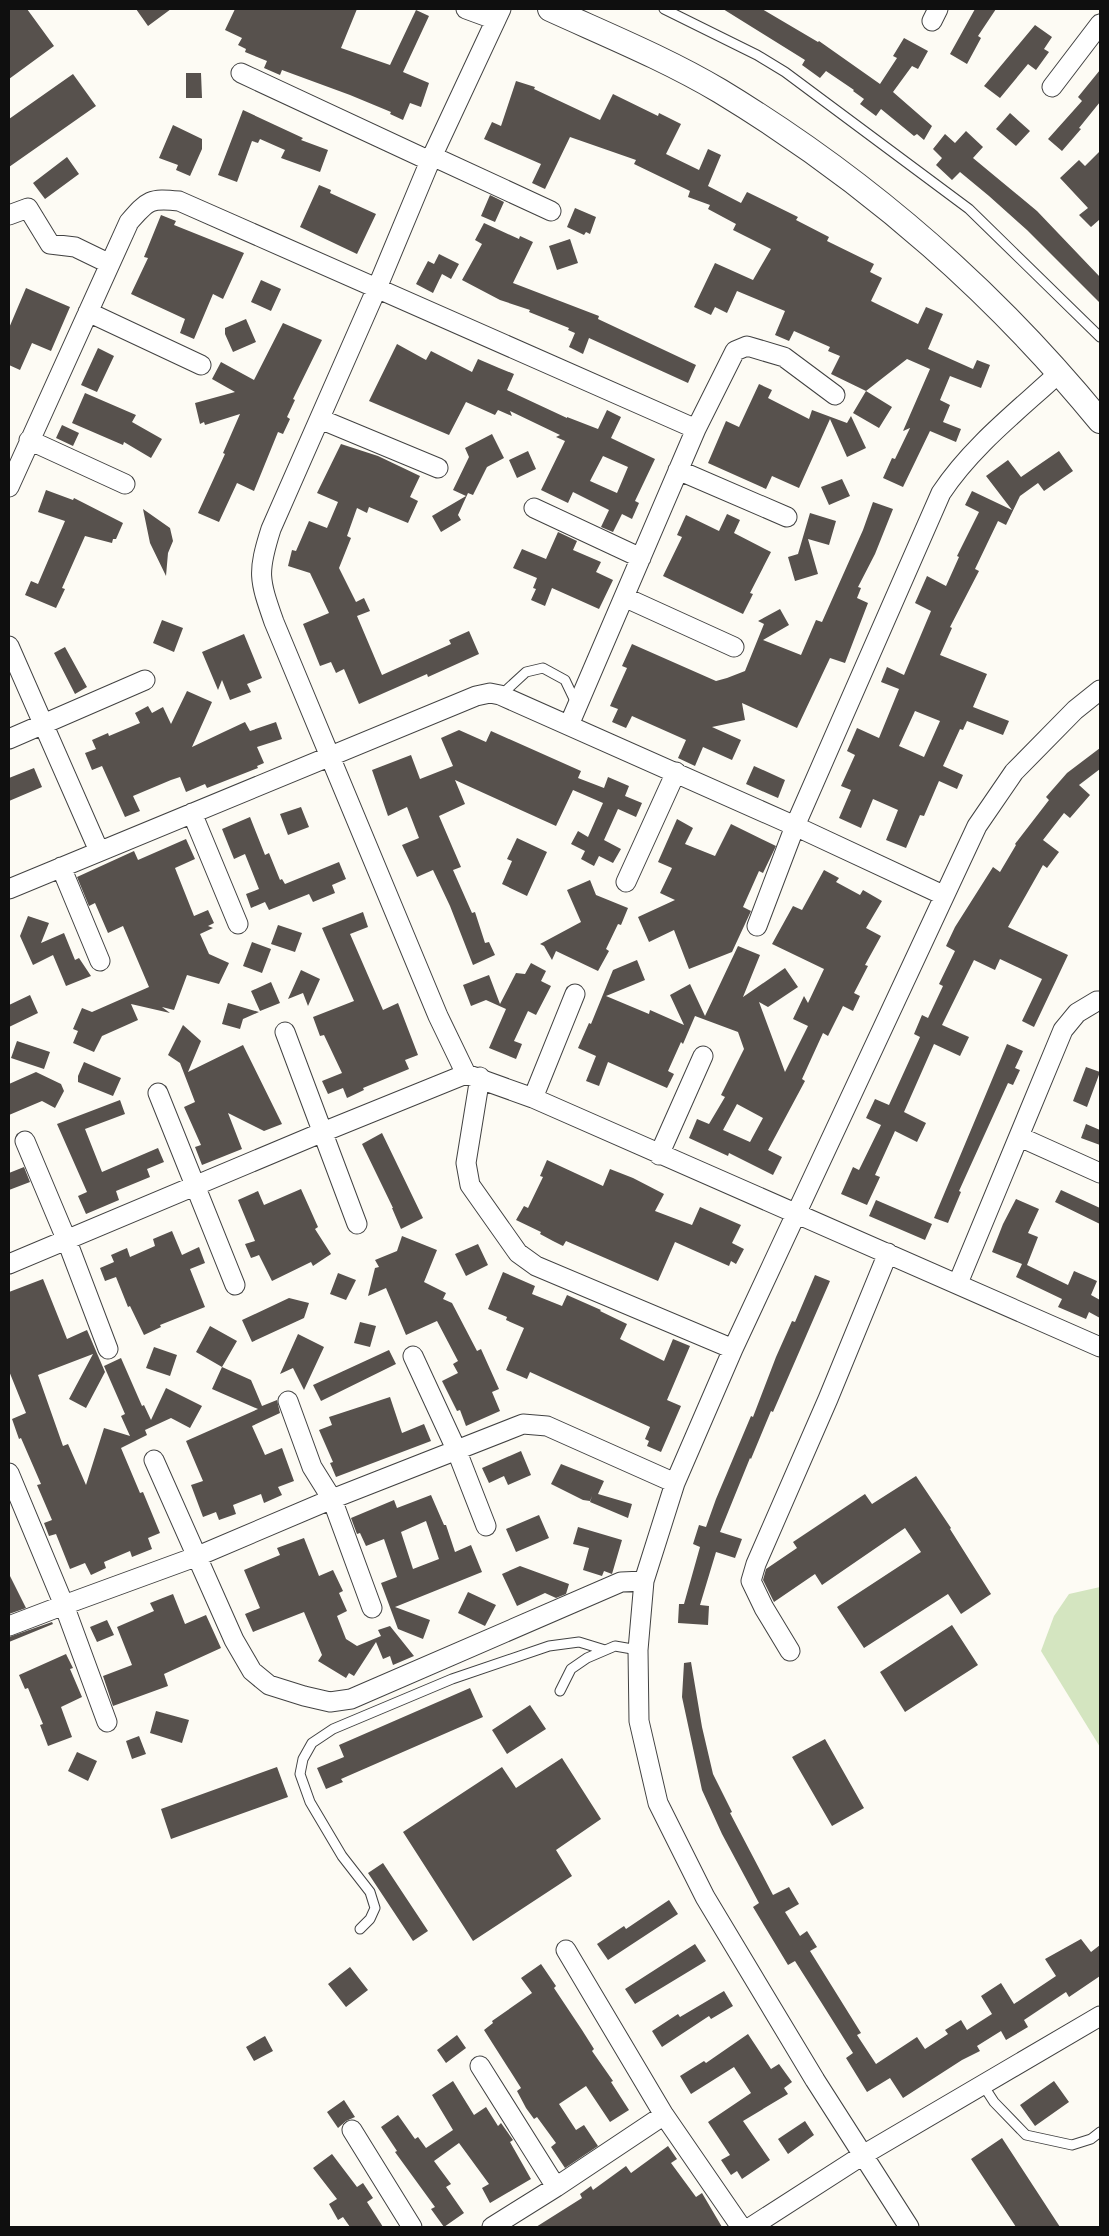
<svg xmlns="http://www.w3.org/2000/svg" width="1109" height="2236" viewBox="0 0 1109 2236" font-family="'Playfair Display',serif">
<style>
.green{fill:#d4e5c0}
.building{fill:#57514d;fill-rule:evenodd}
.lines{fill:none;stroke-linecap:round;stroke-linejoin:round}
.service-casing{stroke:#424242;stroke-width:11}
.minor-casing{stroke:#424242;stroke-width:21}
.tertiary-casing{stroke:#424242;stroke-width:26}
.service{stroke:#fff;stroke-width:9}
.minor{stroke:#fff;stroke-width:19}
.tertiary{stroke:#fff;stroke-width:24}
</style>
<rect width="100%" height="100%" fill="#fdfbf4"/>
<path class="green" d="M1100 1587V1747L1041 1651 1054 1616 1069 1594Z"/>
<path class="building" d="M9 9H27L54 46 9 79Z
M136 9H171L148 26Z
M235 9H357L341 48 390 65 416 10 429 16 403 72 429 83 421 107 410 103 403 120 390 114 391 112 350 95 282 70 280 75 264 68 267 61 245 52 246 49 238 45 242 38 225 30Z
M723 9H762L818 42 819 41 880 84 897 58 893 56 904 38 928 51 918 69 912 66 893 92 932 126 924 140 917 134 914 136 881 109 876 116 860 104 864 99 853 91 854 90 826 71 820 78 802 65 805 60Z
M975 9H996L978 36 981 38 967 64 950 54Z
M1035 25 1052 37 1044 49 1049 52 1036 70 1028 64 1000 98 984 86Z
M1100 70V102L1079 128 1081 129 1062 151 1048 139 1082 101 1078 97Z
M186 73H201L202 98H186Z
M73 74 96 106 9 167V119Z
M516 81 535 87 534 89 600 120 613 94 658 116 659 113 681 124 666 154 699 170 708 149 721 155 708 186 741 203 747 192 798 217 796 220 829 237 827 241 874 264 870 272 882 278 871 301 918 324 926 307 943 314 928 349 973 369 977 360 990 365 981 388 950 376 940 400 950 405 943 422 961 429 956 442 930 431 903 487 883 478 892 458 895 459 910 428 903 431 930 369 907 359 866 391 831 374 840 356 828 351 830 347 794 331 789 341 775 335 785 311 737 291 727 313 715 307 711 315 694 307 715 263 753 280 771 249 733 230 736 224 708 209 710 205 688 197 690 191 634 164 636 160 570 137 545 189 532 183 541 164 484 139 492 122 501 126Z
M243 110 303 138 301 140 328 150 320 172 281 158 285 150 260 139 258 143 252 141 237 182 218 175Z
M1010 113 1030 131 1016 146 996 129Z
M173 125 202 139V149L190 176 176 170 178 165 159 158Z
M966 131 983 147 973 158 1037 211 1100 277V303L1027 230 989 196 960 172 952 180 936 165 942 158 933 149 945 134 955 143Z
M1100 151V222L1099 220 1091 227 1079 215 1088 208 1060 178 1079 160 1085 166Z
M67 157 79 174 45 199 33 183Z
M319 185 331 190 330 193 376 214 357 254 300 227Z
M490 195 504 202 495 222 481 216Z
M575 208 596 217 590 234 586 232 584 235 567 227Z
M161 215 176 221 174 225 244 253 223 299 213 294 194 339 180 333 185 319 131 294 148 258 144 257Z
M484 223 519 239 520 236 533 242 513 283 599 316 598 319 696 365 688 383 589 338 583 354 569 347 575 333 568 330 569 328 529 312 530 310 500 300 462 280 482 244 475 240Z
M570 239 578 263 557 270 549 246Z
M439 254 459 264 451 279 442 274 433 293 416 284 428 261 434 264Z
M261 280 281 289 271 311 251 302Z
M26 288 70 307 51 351 32 343 20 370 9 365V328Z
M246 319 256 342 233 352 225 334V328Z
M283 323 322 340 293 399 295 400 287 417 290 419 283 434 278 432 254 491 237 483 219 522 198 513 225 454 223 453 240 414 205 425 204 422 200 424 195 403 235 392 212 379 221 362 254 380Z
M397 344 426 360 431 351 472 372 478 359 499 368 514 374 507 390 567 418V417L598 429 607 410 621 417 611 438 655 459 635 501 639 503 632 519 622 514 613 532 601 527 609 510 573 492 568 503 541 490 565 441 556 437 560 435 510 411 512 416 498 410 495 415 466 402 449 435 369 401ZM603 456 628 467 617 493 590 481Z
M98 348 114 356 97 392 81 385Z
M759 384 772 390 768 398 809 419 812 410 847 423 851 416 866 448 847 457 830 419 799 488 772 476 766 489 708 463 726 421 739 427Z
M866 391 892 407 879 428 853 413Z
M85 393 136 415 132 422 162 439 151 458 124 442 123 445 72 423Z
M62 425 79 433 73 446 56 438Z
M492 434 504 458 487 467 473 495 468 493 458 515 461 520 441 532 432 516 466 496 453 490 469 457 465 448Z
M341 444 378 456 420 476 410 497 418 501 408 523 369 507 367 513 357 508 347 536 351 538 339 568 356 602 364 598 370 611 357 616 382 675 451 644 449 640 469 631 479 654 428 677 427 674 359 704 344 669 336 673 331 662 320 666 303 624 329 613 310 573 288 566 292 550 296 551 309 521 327 528 338 502 317 493Z
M528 451 536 469 517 478 509 460Z
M1059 451 1073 471 1044 491 1038 483 1020 496 1006 525 998 521 975 569 979 571 950 627 952 628 940 655 987 674 973 707 1009 721 1003 735 967 721 963 730 960 729 943 766 963 775 957 789 939 781 924 816 920 815 906 848 886 840 898 810 873 799 861 828 839 818 851 790 841 786 855 755 847 751 857 728 879 738 899 689 881 682 887 667 904 675 931 611 915 603 927 576 946 586 959 557 957 556 979 512 965 505 972 491 1012 510 986 476 1008 460 1021 477ZM915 711 940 721 924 757 899 746Z
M842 479 850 496 829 505 821 487Z
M46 490 73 500 74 498 123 523 116 539H113L112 543 85 536 62 588 65 589 56 608 25 595 31 581 38 584 65 521 38 512Z
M873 502 893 509 875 554 858 587 861 588 857 598 868 603 845 663 830 658 797 728 742 703 745 720 712 727 741 740 732 760 703 747 695 766 678 758 686 740 632 716 626 728 612 722 618 709 610 706 627 668 622 666 632 644 716 681 727 678 745 671 764 624 758 621 780 609 789 625 763 640 801 655 816 620 822 622 863 530Z
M143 509 170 528 173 541 168 553 166 576 150 543Z
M810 513 836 521 829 545 808 539 818 574 795 581 788 557 798 554Z
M727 514 740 520 734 533 771 552 750 593 753 594 743 614 663 576 682 537 677 535 686 515 719 531Z
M558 532 577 541 573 550 601 562 596 572 613 580 599 609 552 588 545 606 531 600 536 589 533 588 537 578 513 568 522 549 546 559Z
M162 620 183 628 174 652 153 643Z
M244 634 262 678 247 684 251 692 230 700 222 680 218 690 202 652Z
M65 647 87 687 75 694 54 653Z
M187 691 212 702 192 747 245 722 250 731 276 722 282 739 257 747 264 763 257 766 258 768 207 788 205 784 186 792 180 777 171 780 133 796 140 811 125 817 102 766 92 770 85 753 96 749 92 740 108 733 109 736 140 723 135 713 148 706 152 713 163 707 171 724Z
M459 730 486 742 491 731 581 771 578 778 604 788 608 777 629 786 625 796 642 803 636 817 618 809 604 840 621 849 613 863 599 856 594 866 581 859 585 851 571 844 578 831 588 837 603 803 573 790 556 826 455 780 465 804 439 816 461 867 453 870 472 913 475 912 485 943 489 942 495 955 473 965 450 906 433 870 417 877 402 845 419 838 407 807 388 816 372 770 411 755 420 779 453 766 441 738Z
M1100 748V769L1079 785 1090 795 1070 818 1064 813 1043 840 1059 852 1047 868 1043 865 1008 927 1068 955 1034 1027 1022 1021 1042 979 1000 959 995 970 974 960 942 1025 969 1037 960 1056 934 1044 904 1112 926 1123 917 1142 895 1131 875 1175 880 1177 867 1205 841 1194 853 1167 859 1170 881 1125 866 1118 875 1099 889 1105 920 1037 914 1034 922 1015 928 1018 943 986 939 984 955 951 946 946 955 927 993 867 1000 872 1016 845 1015 844 1049 800 1046 797 1067 773Z
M754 766 785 780 778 798 746 784Z
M34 768 42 787 9 801V778Z
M301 807 309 827 288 835 280 814Z
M250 817 265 855 269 853 280 880 282 879 285 884 339 862 346 879 332 885 335 893 313 902 309 894 269 910 265 902 251 908 246 894 259 889 245 854 234 859 222 829Z
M677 819 693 828 685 844 715 856 731 824 776 846 763 873 759 871 743 907 751 911 732 952 689 969 674 930 649 942 638 917 675 900 660 893 672 868 658 862Z
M517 838 547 852 527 896 502 884 512 861 507 859Z
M186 839 195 859 175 868 194 916 208 910 214 923 208 926 213 928 200 934 209 954 229 963 219 984 187 975 174 1010 162 1007 170 1013 131 1004 138 1020 102 1036 94 1052 73 1043 78 1031 73 1029 82 1008 92 1012 149 987 123 926 108 933 95 903 89 906 77 877 134 851 138 860Z
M824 870 839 878 836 882 860 895 863 890 882 901 866 928 881 936 865 965 868 966 854 993 860 996 853 1011 843 1006 828 1036 823 1033 802 1079 805 1081 768 1150 782 1157 773 1175 729 1153 728 1156 689 1138 697 1119 709 1124 725 1097 721 1095 744 1049 738 1032 695 1016 683 1044 681 1042 668 1071 674 1074 667 1088 608 1062 599 1086 586 1081 596 1056 578 1048 589 1023 591 1024 613 970 637 960 645 980 606 996 649 1014 650 1010 684 1025 670 995 690 984 705 1016 738 946 760 955 743 997 785 968 798 987 768 1007 759 1002 785 1072 808 1026 793 1019 804 996 808 1003 824 969 772 944 793 906 802 910ZM737 1104 763 1118 750 1142 723 1130Z
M590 880 596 895 628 908 621 925 618 924 606 949 609 951 598 971 556 951 552 960 544 946 540 944 581 922 567 890Z
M363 912 368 927 350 934 383 1010 398 1003 418 1055 405 1060 409 1069 363 1088 364 1090 347 1098 343 1088 328 1094 322 1081 342 1073 324 1035 320 1036 313 1017 354 1001 322 928Z
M28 916 49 923 41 943 64 933 75 960 79 958 91 976 66 986 53 955 33 965 20 936Z
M278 925 302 933 295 952 271 944Z
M252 942 271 949 262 973 243 966Z
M531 963 546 971 541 981 551 986 536 1015 528 1011 514 1041 522 1044 516 1059 489 1048 506 1009 486 1000 471 1006 463 985 489 975 500 1004 516 973 525 974Z
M301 970 320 979 308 1006 303 993 288 999Z
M271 982 280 1003 260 1011 251 991Z
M30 995 38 1013 9 1027V1005Z
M228 1003 259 1012 243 1019 240 1029 222 1024Z
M183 1025 201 1041 188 1072 243 1045 282 1124 264 1131 228 1113 242 1149 202 1165 195 1147 201 1145 184 1107 195 1102 180 1063 168 1055Z
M17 1041 50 1052 44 1069 11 1058Z
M1007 1044 1023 1051 1015 1068 1020 1070 1013 1085 1008 1083 959 1191 961 1192 948 1223 934 1218Z
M84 1062 121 1078 113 1096 78 1082V1076Z
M1086 1067 1100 1072 1087 1107 1073 1101Z
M36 1072 61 1084 64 1091 55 1108 42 1101 9 1115V1084Z
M120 1100 125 1114 85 1129 102 1172 158 1148 164 1162 147 1169 150 1177 116 1191 119 1200 86 1214 78 1196 87 1192 57 1124Z
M1086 1124 1100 1130V1145L1081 1138Z
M382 1133 423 1218 401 1229 392 1208H393L362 1144Z
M547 1160 603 1186 610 1169 633 1178 664 1194 655 1211 692 1225 700 1207 741 1225 732 1243 744 1249 736 1264 731 1261 729 1266 675 1242 658 1281 566 1241 563 1246 553 1241 540 1234 541 1232 516 1220 524 1206 528 1208 543 1177 540 1176Z
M24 1167 30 1182 9 1190V1173Z
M301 1189 318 1227 315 1229 331 1254 313 1266 311 1262 272 1281 259 1255 251 1258 245 1244 255 1241 238 1200 258 1191 264 1205Z
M1061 1190 1100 1208V1224L1055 1202Z
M1016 1199 1039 1209 1028 1233 1038 1237 1027 1265 1068 1285 1074 1271 1097 1281 1091 1295 1100 1300V1318L1089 1312 1086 1319 1058 1307 1062 1299 1016 1277 1022 1264 992 1252 1003 1224Z
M876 1200 932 1224 925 1240 869 1216Z
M172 1231 182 1255 199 1247 205 1263 190 1269 205 1307 160 1325 161 1327 144 1335 130 1306 128 1307 116 1277 105 1281 100 1268 114 1262 111 1255 127 1248 130 1257 155 1246 153 1239Z
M402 1236 437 1250 424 1282 446 1293 443 1299 452 1303 477 1351 481 1349 499 1389 492 1392 500 1411 466 1426 460 1410 457 1411 442 1381 458 1373 453 1364 458 1361 437 1321 406 1335 386 1288 368 1296 375 1268 379 1267 375 1260 397 1251Z
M478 1244 488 1265 466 1276 455 1254Z
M503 1272 535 1286 532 1294 562 1306 567 1295 601 1310 600 1311 627 1324 620 1339 664 1361 673 1339 690 1346 667 1400 681 1406 661 1452 647 1446 649 1441 645 1439 650 1427 530 1372 527 1379 506 1370 524 1328 506 1320 507 1317 488 1309Z
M338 1273 356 1280 346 1300 330 1294Z
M815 1275 830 1281 773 1412 771 1411 751 1459 750 1458 720 1532 742 1539 735 1558 716 1552 700 1605 709 1606 708 1625 678 1623 679 1604H684L700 1547 693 1544 699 1525 706 1527 716 1499 751 1416 753 1417 776 1357 792 1321 795 1322Z
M43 1279 67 1339 87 1330 105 1372 86 1408 69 1399 93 1354 38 1375 63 1446 68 1444 86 1485 104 1428 130 1436 121 1416 125 1414 104 1366 121 1358 142 1406 144 1405 151 1420 166 1388 202 1406 190 1428 171 1418 145 1430 147 1435 121 1448 140 1493 143 1492 160 1533 148 1538 152 1549 132 1557 130 1551 104 1562 106 1568 91 1575 85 1563 70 1569 56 1534 49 1536 44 1523 52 1520 37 1485 41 1484 21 1438 19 1439 12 1419 26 1413 9 1371V1292Z
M289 1298 309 1303 304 1318 252 1342 242 1320Z
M360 1322 376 1326 370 1347 354 1343Z
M210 1326 237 1341 222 1367 196 1352Z
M298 1334 324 1347 304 1390 293 1368 280 1374Z
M154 1347 177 1355 170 1376 146 1368Z
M389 1350 396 1364 321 1401 313 1385Z
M222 1367 251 1380 262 1406 277 1400 280 1413 252 1426 265 1455 282 1448 294 1481 278 1487 282 1495 264 1503 261 1494 233 1505 236 1514 219 1520 216 1512 203 1517 191 1485 203 1481 186 1441 258 1409 212 1389Z
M390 1397 402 1433 424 1424 431 1441 336 1477 330 1463 333 1462 319 1430 332 1425 329 1417Z
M521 1451 531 1475 508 1485 504 1476 489 1483 482 1468Z
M561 1464 604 1481 598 1494 632 1504 628 1518 590 1502 592 1496 590 1501 583 1500 551 1484Z
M916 1476 951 1528 950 1529 991 1594 961 1614 948 1594 864 1648 837 1607 921 1552 905 1528 822 1585 815 1574 774 1602 763 1580 766 1569 797 1548 793 1542 865 1494 872 1504Z
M431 1495 444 1525H446L455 1552 471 1545 482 1572 395 1607 430 1620 423 1639 398 1629 381 1583 397 1577 384 1539 366 1546 360 1533 357 1534 351 1518 394 1500 397 1508ZM426 1521 439 1559 413 1569 401 1532Z
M539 1515 549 1538 516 1552 506 1529Z
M578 1527 622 1540 612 1574 604 1571 602 1576 583 1570 589 1548 573 1544Z
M304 1538 319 1576 333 1570 343 1591 339 1593 347 1611 337 1616 346 1639 357 1646 381 1636 378 1630 390 1626 414 1656 393 1665 390 1656 383 1659 376 1642 354 1676 349 1673 346 1678 318 1661 322 1655 304 1612 253 1632 245 1614 260 1608 244 1570 280 1555 277 1548Z
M520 1566 569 1584 566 1594 556 1598 545 1593 517 1606 502 1574Z
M9 1574 26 1608 9 1614Z
M468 1592 496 1605 485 1626 458 1613Z
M173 1594 185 1624 206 1615 221 1648 164 1674 168 1686 113 1706 103 1676 132 1665 117 1627 154 1611 150 1603Z
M107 1620 114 1635 97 1642 90 1627Z
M52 1622 53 1624 9 1642V1637Z
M952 1625 978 1665 905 1712 880 1672Z
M66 1654 73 1668 70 1669 82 1697 61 1707 72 1737 48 1746 40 1725 43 1724 28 1688 25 1689 19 1675Z
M691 1662 702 1727 713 1774 732 1812 730 1813 773 1895 789 1887 799 1904 785 1912 800 1936 807 1931 817 1947 810 1951 861 2033 857 2035 876 2064 917 2037 925 2049 948 2034 945 2030 961 2020 967 2030 992 2014 981 1996 1001 1983 1014 2004 1056 1976 1045 1959 1081 1939 1091 1952 1100 1945V1976L1069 1997 1066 1992 1024 2020 1028 2027 1006 2040 1001 2031 977 2046 980 2051 962 2060 903 2098 890 2078 867 2092 846 2058 853 2053 821 2002 795 1961 788 1965 753 1907 759 1903 722 1834 702 1790 682 1697 684 1663Z
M470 1688 483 1717 341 1779 343 1782 326 1789 317 1768 344 1757 339 1745Z
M530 1705 546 1729 507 1754 492 1730Z
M156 1711 189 1720 182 1743 150 1733Z
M139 1736 146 1754 132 1759 126 1741Z
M825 1739 864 1808 832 1826 792 1757Z
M77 1752 97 1761 88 1781 68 1771Z
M562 1758 601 1819 556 1850 572 1876 473 1941 403 1832 502 1767 516 1788Z
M277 1767 288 1797 171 1839 161 1809Z
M383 1863 428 1931 413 1941 368 1873Z
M669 1900 678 1914 608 1960 597 1944 624 1926 626 1929Z
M695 1944 706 1961 635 2004 625 1989Z
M541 1964 556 1986 554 1988 582 2030 594 2049 592 2051 613 2081 611 2082 629 2110 610 2122 586 2086 559 2104 576 2130 584 2125 598 2146 565 2168 551 2147 556 2143 537 2117 534 2119 526 2108 517 2091 521 2088 484 2030 493 2023 492 2021 532 1993 521 1978Z
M350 1967 368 1990 346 2007 328 1984Z
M724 1991 733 2006 711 2019 709 2016 662 2047 652 2031 678 2014 680 2017Z
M748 2034 771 2069 779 2064 792 2082 784 2088 788 2094 743 2121 770 2160 742 2179 737 2171 731 2175 721 2160 730 2155 708 2122 751 2093 734 2067 691 2094 680 2076 704 2061 706 2063Z
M457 2035 466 2048 446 2063 437 2050Z
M265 2036 273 2051 254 2061 246 2047Z
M453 2081 474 2115 486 2107 498 2126 501 2123 513 2140 510 2142 531 2179 490 2203 482 2188 489 2184 459 2143 434 2161 451 2184 446 2187 464 2213 444 2227 431 2209 435 2207 395 2152 397 2151 381 2127 398 2115 415 2139 418 2137 426 2148 453 2130 432 2095Z
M1054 2081 1069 2102 1035 2126 1020 2105Z
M344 2100 355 2117 346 2121 338 2128 327 2112Z
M805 2121 814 2135 788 2154 778 2139Z
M1002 2138 1060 2227H1016L971 2159Z
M668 2146 677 2159 671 2163 696 2197 702 2193 722 2227H536L582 2198 580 2194 591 2186 593 2190 626 2166 631 2173Z
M332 2154 357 2187 363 2183 373 2198 367 2202 383 2227H350L343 2217 338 2220 329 2204 337 2199 313 2168Z"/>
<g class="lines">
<defs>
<path id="service" d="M664 9 757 55 785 72 969 209 1100 337
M501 695 526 672 543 668 565 680 577 705
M560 1691 571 1669 587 1658 615 1646 638 1650
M360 1929 370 1919 375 1908 370 1892 342 1856 310 1802 300 1774 303 1759 312 1743 333 1729 452 1679 549 1646 579 1642 605 1650
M983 2085 994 2102 1026 2135 1072 2145 1091 2139 1100 2132"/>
<path id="minor" d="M466 9 496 20
M501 9 430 161 377 288 271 529C257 573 259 579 274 622L438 1016 466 1074 533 1098 1100 1347
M932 21 938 9
M241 73 430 161
M1052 87 1100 24
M432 156 551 211
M9 215 28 208 50 244 75 247 108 263
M88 312 201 365
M320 419 438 468
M29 440 125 484
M678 470 787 517
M9 487 129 222C148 200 150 198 179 201L696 429
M534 508 641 558
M624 597 734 647
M9 646 99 851
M569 725 696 429 735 351 747 346 784 357 835 395
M9 739 145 680
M192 813 238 924
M61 867 100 961
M626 882 676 772
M9 889 476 696 490 693 500 695 795 826 943 895
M757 926 795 826 941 493C972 446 1019 410 1060 372
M285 1032 357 1224
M480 1077 466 1163 470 1185 518 1253 536 1266 733 1349
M158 1093 235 1285
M533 1098 575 994
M1020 1137 1100 1173
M25 1141 67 1241 108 1349
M659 1155 703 1056
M9 1264 323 1132 466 1074
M958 1283 1063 1030 1077 1013 1097 1001H1100
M413 1356 456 1449 486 1526
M288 1401 312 1467 332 1499 372 1608
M154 1460 234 1640 252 1671 269 1685 304 1696 330 1702 351 1699 621 1582 644 1581
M9 1473 64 1605 198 1556 332 1499 523 1424 547 1426 675 1483
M9 1626 64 1605 107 1722
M790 1651 764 1608 751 1581 756 1564 828 1399 888 1253
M566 1950 664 2115 741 2227
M480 2066 556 2187
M352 2130 412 2227
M492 2227 556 2187 664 2115
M751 2227 863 2155 1100 2016
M909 2227 815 2080 705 1897 658 1803 639 1721 638 1650 644 1581 675 1483 733 1349 977 826 1014 772 1075 710 1100 690"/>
<path id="tertiary" d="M550 9C607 35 666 59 720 91 867 180 992 289 1100 421"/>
</defs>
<use href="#service" class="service-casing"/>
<use href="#minor" class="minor-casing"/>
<use href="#tertiary" class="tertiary-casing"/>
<use href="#service" class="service"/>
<use href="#minor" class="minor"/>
<use href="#tertiary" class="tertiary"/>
</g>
<rect width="1109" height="2236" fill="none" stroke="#0f0f0f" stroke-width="20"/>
</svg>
